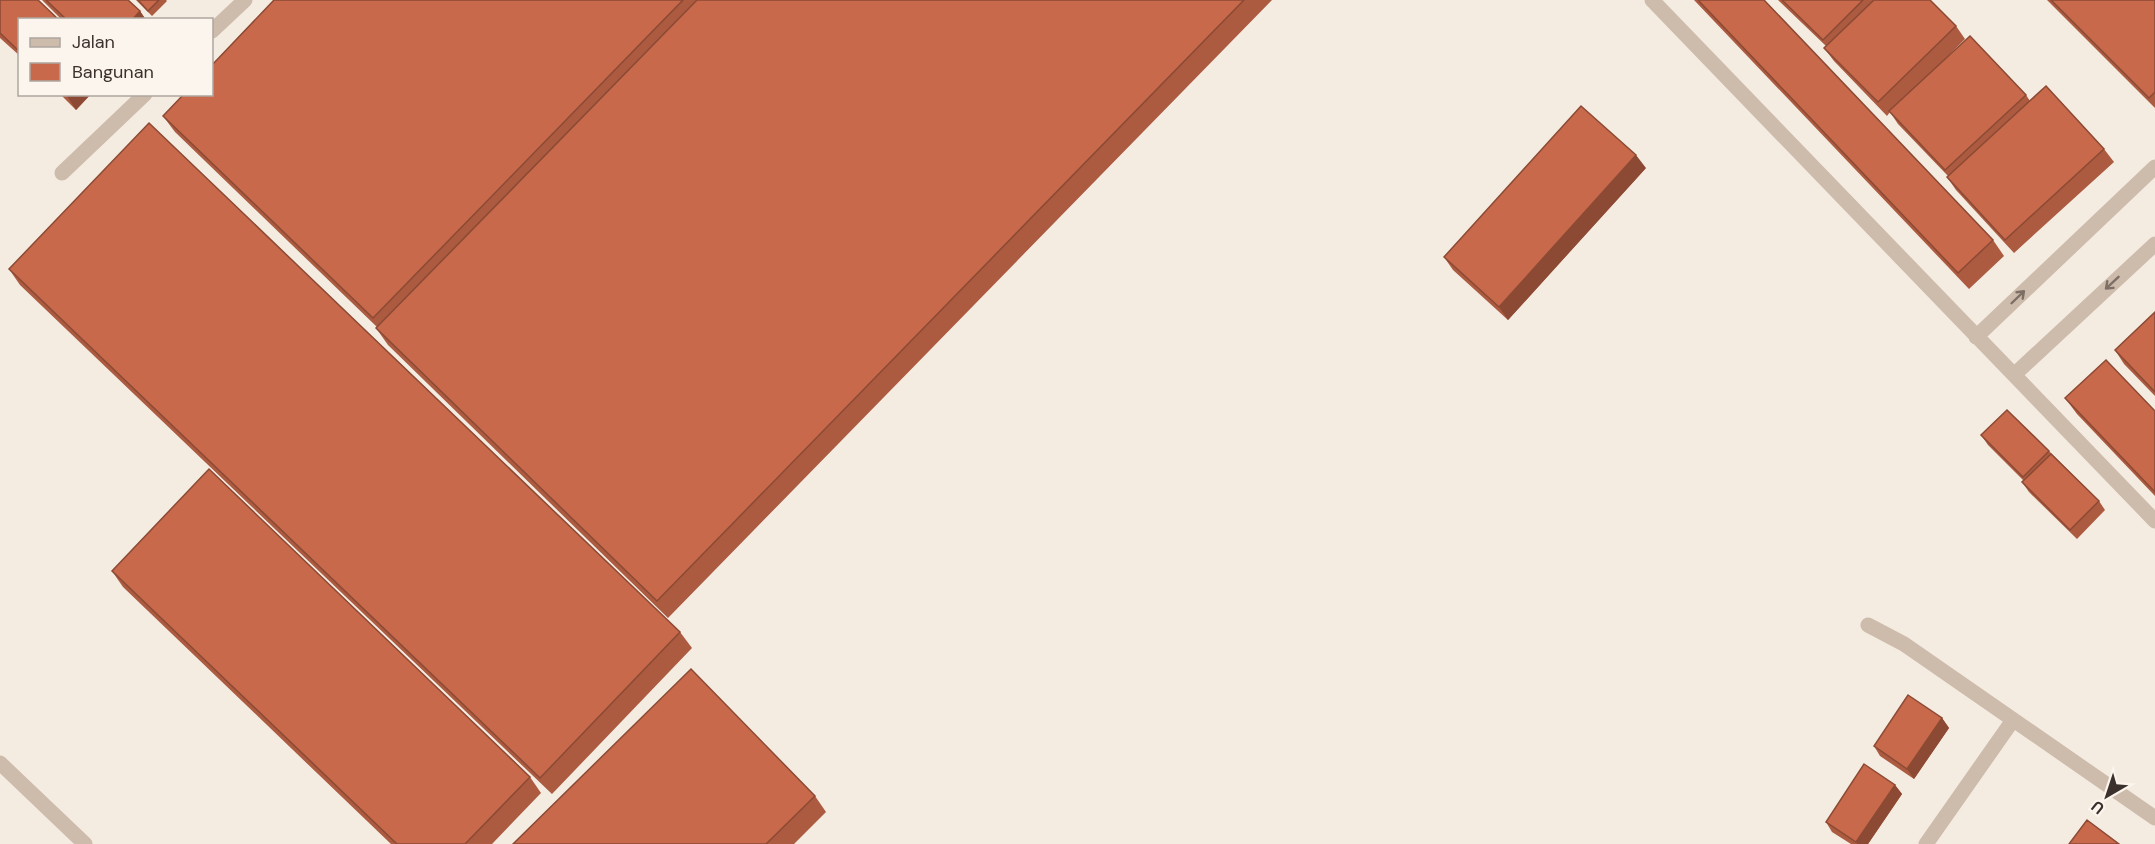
<svg xmlns="http://www.w3.org/2000/svg" width="2155" height="844" viewBox="0 0 2155 844" font-family="'DM Sans',sans-serif">
<style>
.lines{fill:none;stroke-linecap:round;stroke-linejoin:round}
.minor{stroke:#cdbbac;stroke-width:15}
.wall{fill:#ac5a40}
.shaded-wall{fill:#8c4a34}
.building{fill:#c8694b;stroke:#8c4a34;stroke-width:1.5}
.oneway{stroke:#7d6f65}
</style>
<rect width="100%" height="100%" fill="#f4ebe1"/>
<g class="lines">
<path class="minor" d="M1652 0 2155 521
M212 31 245 0
M62 173 145 94
M1976 337 2155 167
M2015 374 2155 244
M1868 625 1904 644 2155 818
M0 763 85 844
M1926 844 2013 720"/>
</g>
<path class="wall" d="M0 0 20 20V56L0 38Z
M42 0H128L140 11 146 20H62Z
M136 0H166L167 1 152 16Z
M274 0H1272L668 618 388 345 376 328 377 327 175 132 163 116Z
M1694 0H1764L1993 240 2004 256 1969 289Z
M1778 0H1930L1956 26 1965 39 1946 58 2026 95 2030 101 2104 149 2114 162 2014 253 1956 190 1947 177 1948 176 1898 124 1890 112 1887 116 1834 61 1824 48 1826 46Z
M2047 0H2155V108Z
M60 94H91L76 110Z
M1646 168 1508 320 1453 270 1444 257Z
M9 269 680 632 692 648 552 794 20 285Z
M2155 312V396L2124 364 2115 350Z
M2065 398 2155 411V496L2077 414Z
M1981 435 2049 451 2099 501 2105 510 2077 539 2029 492 2022 482 2024 481 1988 445Z
M112 571 530 777 541 793 492 844H391L123 587Z
M1942 718 1949 728 1914 779 1880 756 1874 746Z
M1895 785 1902 794 1868 844H1851L1832 832 1826 822Z
M815 796 826 812 794 844H513Z"/>
<path class="shaded-wall" d="M140 11 146 20H132Z
M69 94H91L76 110 67 96Z
M1636 155 1646 168 1508 320 1499 307Z
M1942 718 1949 728 1914 779 1907 769Z
M1895 785 1902 794 1868 844H1857L1856 842Z"/>
<path class="building" d="M0 0H38L59 20H20V52L0 33Z
M46 0H128L140 11 132 20H67Z
M138 0H159L148 11Z
M274 0H683L373 318 163 116 184 94H212V65Z
M697 0H1244L657 601 376 328Z
M1698 0H1764L1993 240 1958 273Z
M1782 0H1863L1823 40Z
M1874 0H1930L1956 26 1878 102 1824 48Z
M2051 0H2155V92L2149 98Z
M1970 36 2026 95 1945 170 1889 111Z
M2046 86 2104 149 2005 240 1947 177Z
M1581 106 1636 155 1499 307 1444 257Z
M149 123 680 632 540 778 9 269Z
M2155 312V392L2115 350Z
M2106 360 2155 411V492L2065 398Z
M2007 410 2049 451 2023 477 1981 435Z
M2051 454 2099 501 2070 530 2022 482Z
M209 469 530 777 465 844H397L112 571Z
M691 669 815 796 766 844H513Z
M1908 695 1942 718 1907 769 1874 746Z
M1864 764 1895 785 1856 842 1826 822Z
M2087 820 2119 844H2069Z"/>
<defs><path id="oneway-shaft" d="M-6 0H5M1.5-3L5.5 0L1.5 3" fill="none" stroke-width="1.6" stroke-linecap="round" stroke-linejoin="round" transform="scale(1.5)"/></defs>
<g class="oneway">
<use href="#oneway-shaft" transform="translate(2112 283) rotate(137)"/>
<use href="#oneway-shaft" transform="translate(2018 297) rotate(-44)"/>
</g>
<rect x="18" y="18" width="195" height="78" fill="#fbf5ee" stroke="#aea6a0" stroke-width="1.5"/>
<rect x="30" y="38" width="30" height="9" fill="#cdbbac" stroke="#aea6a0" stroke-width="1.5"/>
<text x="72" y="48" font-size="18" fill="#3b302b">Jalan</text>
<rect x="30" y="63" width="30" height="18" fill="#c8694b" stroke="#aea6a0" stroke-width="1.5"/>
<text x="72" y="78" font-size="18" fill="#3b302b">Bangunan</text>
<g transform="translate(2107 796) rotate(219)" stroke="#fbf5ee" stroke-width="4.5" paint-order="stroke">
<path d="M0-4.5L10 22L0 15L-10 22Z" fill="#3b302b"/>
<text y="-9" font-size="16" font-weight="bold" text-anchor="middle" fill="#3b302b">U</text>
</g>
</svg>
